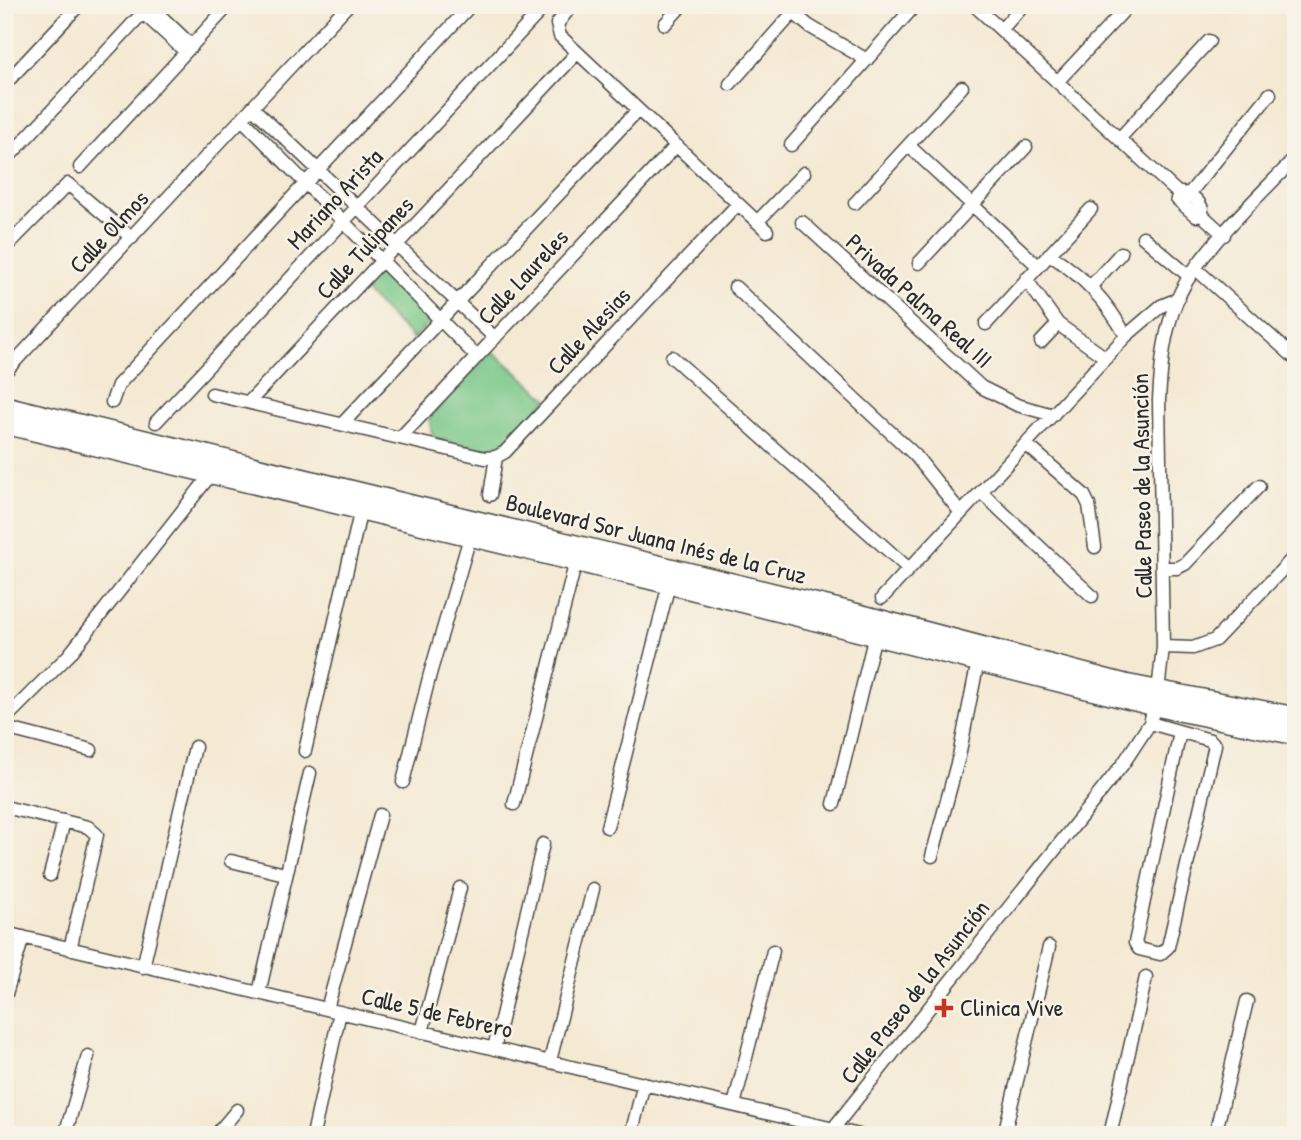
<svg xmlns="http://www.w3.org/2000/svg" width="1301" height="1140" viewBox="0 0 1301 1140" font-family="'Patrick Hand',sans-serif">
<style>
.green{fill:#79c788;stroke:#52795a;stroke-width:2}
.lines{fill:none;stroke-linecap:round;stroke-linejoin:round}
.street-casing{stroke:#494844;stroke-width:15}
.secondary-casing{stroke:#494844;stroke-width:22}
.street{stroke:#fff;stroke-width:12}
.secondary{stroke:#fff;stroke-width:19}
.poi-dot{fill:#c8321e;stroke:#f7f3e8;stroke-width:2.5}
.labels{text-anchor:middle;stroke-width:5;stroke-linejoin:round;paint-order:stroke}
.street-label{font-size:24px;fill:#2b2b2b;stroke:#f7f3e8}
.poi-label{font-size:24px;fill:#2b2b2b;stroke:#f7f3e8;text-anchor:start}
</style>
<rect width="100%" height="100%" fill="#f7f3e8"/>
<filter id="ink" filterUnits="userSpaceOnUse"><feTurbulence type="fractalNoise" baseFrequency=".0143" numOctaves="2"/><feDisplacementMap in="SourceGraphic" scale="14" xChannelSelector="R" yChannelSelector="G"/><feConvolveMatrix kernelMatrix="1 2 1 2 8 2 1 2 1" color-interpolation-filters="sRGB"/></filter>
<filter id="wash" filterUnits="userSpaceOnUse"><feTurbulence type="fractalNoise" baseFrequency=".00686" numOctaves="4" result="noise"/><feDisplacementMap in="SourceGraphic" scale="28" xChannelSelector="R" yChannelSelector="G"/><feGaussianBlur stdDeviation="1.57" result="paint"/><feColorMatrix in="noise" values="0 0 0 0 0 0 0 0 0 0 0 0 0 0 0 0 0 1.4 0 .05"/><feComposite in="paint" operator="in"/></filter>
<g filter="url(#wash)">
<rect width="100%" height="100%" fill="#f4e9d3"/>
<path class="green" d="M382 265 435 316 413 339 360 287Z
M492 351 548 399 498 453 433 438 429 418Z"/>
</g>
<g filter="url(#ink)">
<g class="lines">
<defs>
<path id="street" d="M134 5 186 52
M149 5 192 46
M572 5 557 24 560 36 767 231
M784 5 809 26 867 60
M974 5 1179 194
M665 24 682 5
M1001 30 1023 5
M1057 82 1129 5
M5 84 79 5
M730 84 800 5
M253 108 495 338
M242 119 477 357
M1119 139 1209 41
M791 145 910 11
M909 146 1038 266
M5 161 150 5
M80 167 229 5
M1180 193C1191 192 1204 204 1202 215L1196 216 1177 199Z
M1189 194 1270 94
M855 203 962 87
M1202 215 1224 235
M757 222 804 173
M802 222 981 387 1017 405 1053 415
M1143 237 1190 277
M5 248 68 184 132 238
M1049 254C1083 276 1107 301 1126 336
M919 263 1026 147
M1196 269 1296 359
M1026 279 1058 324 1106 358
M1091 286 1121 253
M735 287 915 455 961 513
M986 324 1091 209
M1041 342 1058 324
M672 357 909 569
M5 372 348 5
M212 394 485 458 496 457
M112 402 118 385 471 5
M249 402 577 53
M156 422 546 5
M344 422 638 110
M401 437 676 146
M1026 444 1084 495 1089 505 1095 547
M981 492 1092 596
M490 495 496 457 505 452 738 204
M1163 568H1177L1185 564 1259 486
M882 598 1126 336 1161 306 1178 299
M1163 647 1193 648 1215 640 1296 555
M5 719 69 655 212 473
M1150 723 1210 740 1215 745 1168 947 1160 954 1139 949 1135 943 1180 732
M5 728 91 750
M305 751 361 509
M403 782 430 674 470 537
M514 804 576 561
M834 804 875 635
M5 807 88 827 97 835 70 949
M607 827 669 584
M932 856 959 756 978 661
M231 861 285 874
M50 875 64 821
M5 933 859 1135
M143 967 195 747
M259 993 310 773
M5 997 23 937
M327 1009 380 815
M422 1032 460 888
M494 1049 543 844
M550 1061 593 889
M734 1105 773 951
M65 1135 88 1056
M216 1135 237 1110
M313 1135 340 1012
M631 1135 644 1083
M828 1135 1123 764 1150 723 1158 691 1163 647 1159 400C1161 365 1164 330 1178 298 1197 252 1261 195 1296 157
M1004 1135 1049 947
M1110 1135 1146 977
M1215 1135 1247 1001"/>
<path id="secondary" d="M5 406 851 612 1125 684 1296 717
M5 424 669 584 1155 706 1296 735"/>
</defs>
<use href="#street" class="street-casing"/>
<use href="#secondary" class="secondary-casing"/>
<use href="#street" class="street"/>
<use href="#secondary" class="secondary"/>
</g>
</g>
<path class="poi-dot" d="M940.5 997.5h7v7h7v7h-7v7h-7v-7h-7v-7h7z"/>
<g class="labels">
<g class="street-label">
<text transform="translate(335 199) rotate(-47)" y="8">Mariano Arista</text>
<text transform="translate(109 232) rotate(-47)" y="8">Calle Olmos</text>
<text transform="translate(365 248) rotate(-47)" y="8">Calle Tulipanes</text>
<text transform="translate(523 277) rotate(-47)" y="8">Calle Laureles</text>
<text transform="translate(919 301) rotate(42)" y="8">Privada Palma Real III</text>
<text transform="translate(589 331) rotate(-47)" y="8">Calle Alesias</text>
<text transform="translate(1142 486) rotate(-91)" y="8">Calle Paseo de la Asunción</text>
<text transform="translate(656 539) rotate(14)" y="8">Boulevard Sor Juana Inés de la Cruz</text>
<text transform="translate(915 992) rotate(-52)" y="8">Calle Paseo de la Asunción</text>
<text transform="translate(437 1013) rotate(13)" y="8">Calle 5 de Febrero</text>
</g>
<g class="poi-label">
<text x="960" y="1016">Clinica Vive</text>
</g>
</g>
<rect width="1301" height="1140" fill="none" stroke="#f7f3e8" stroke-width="28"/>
</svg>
